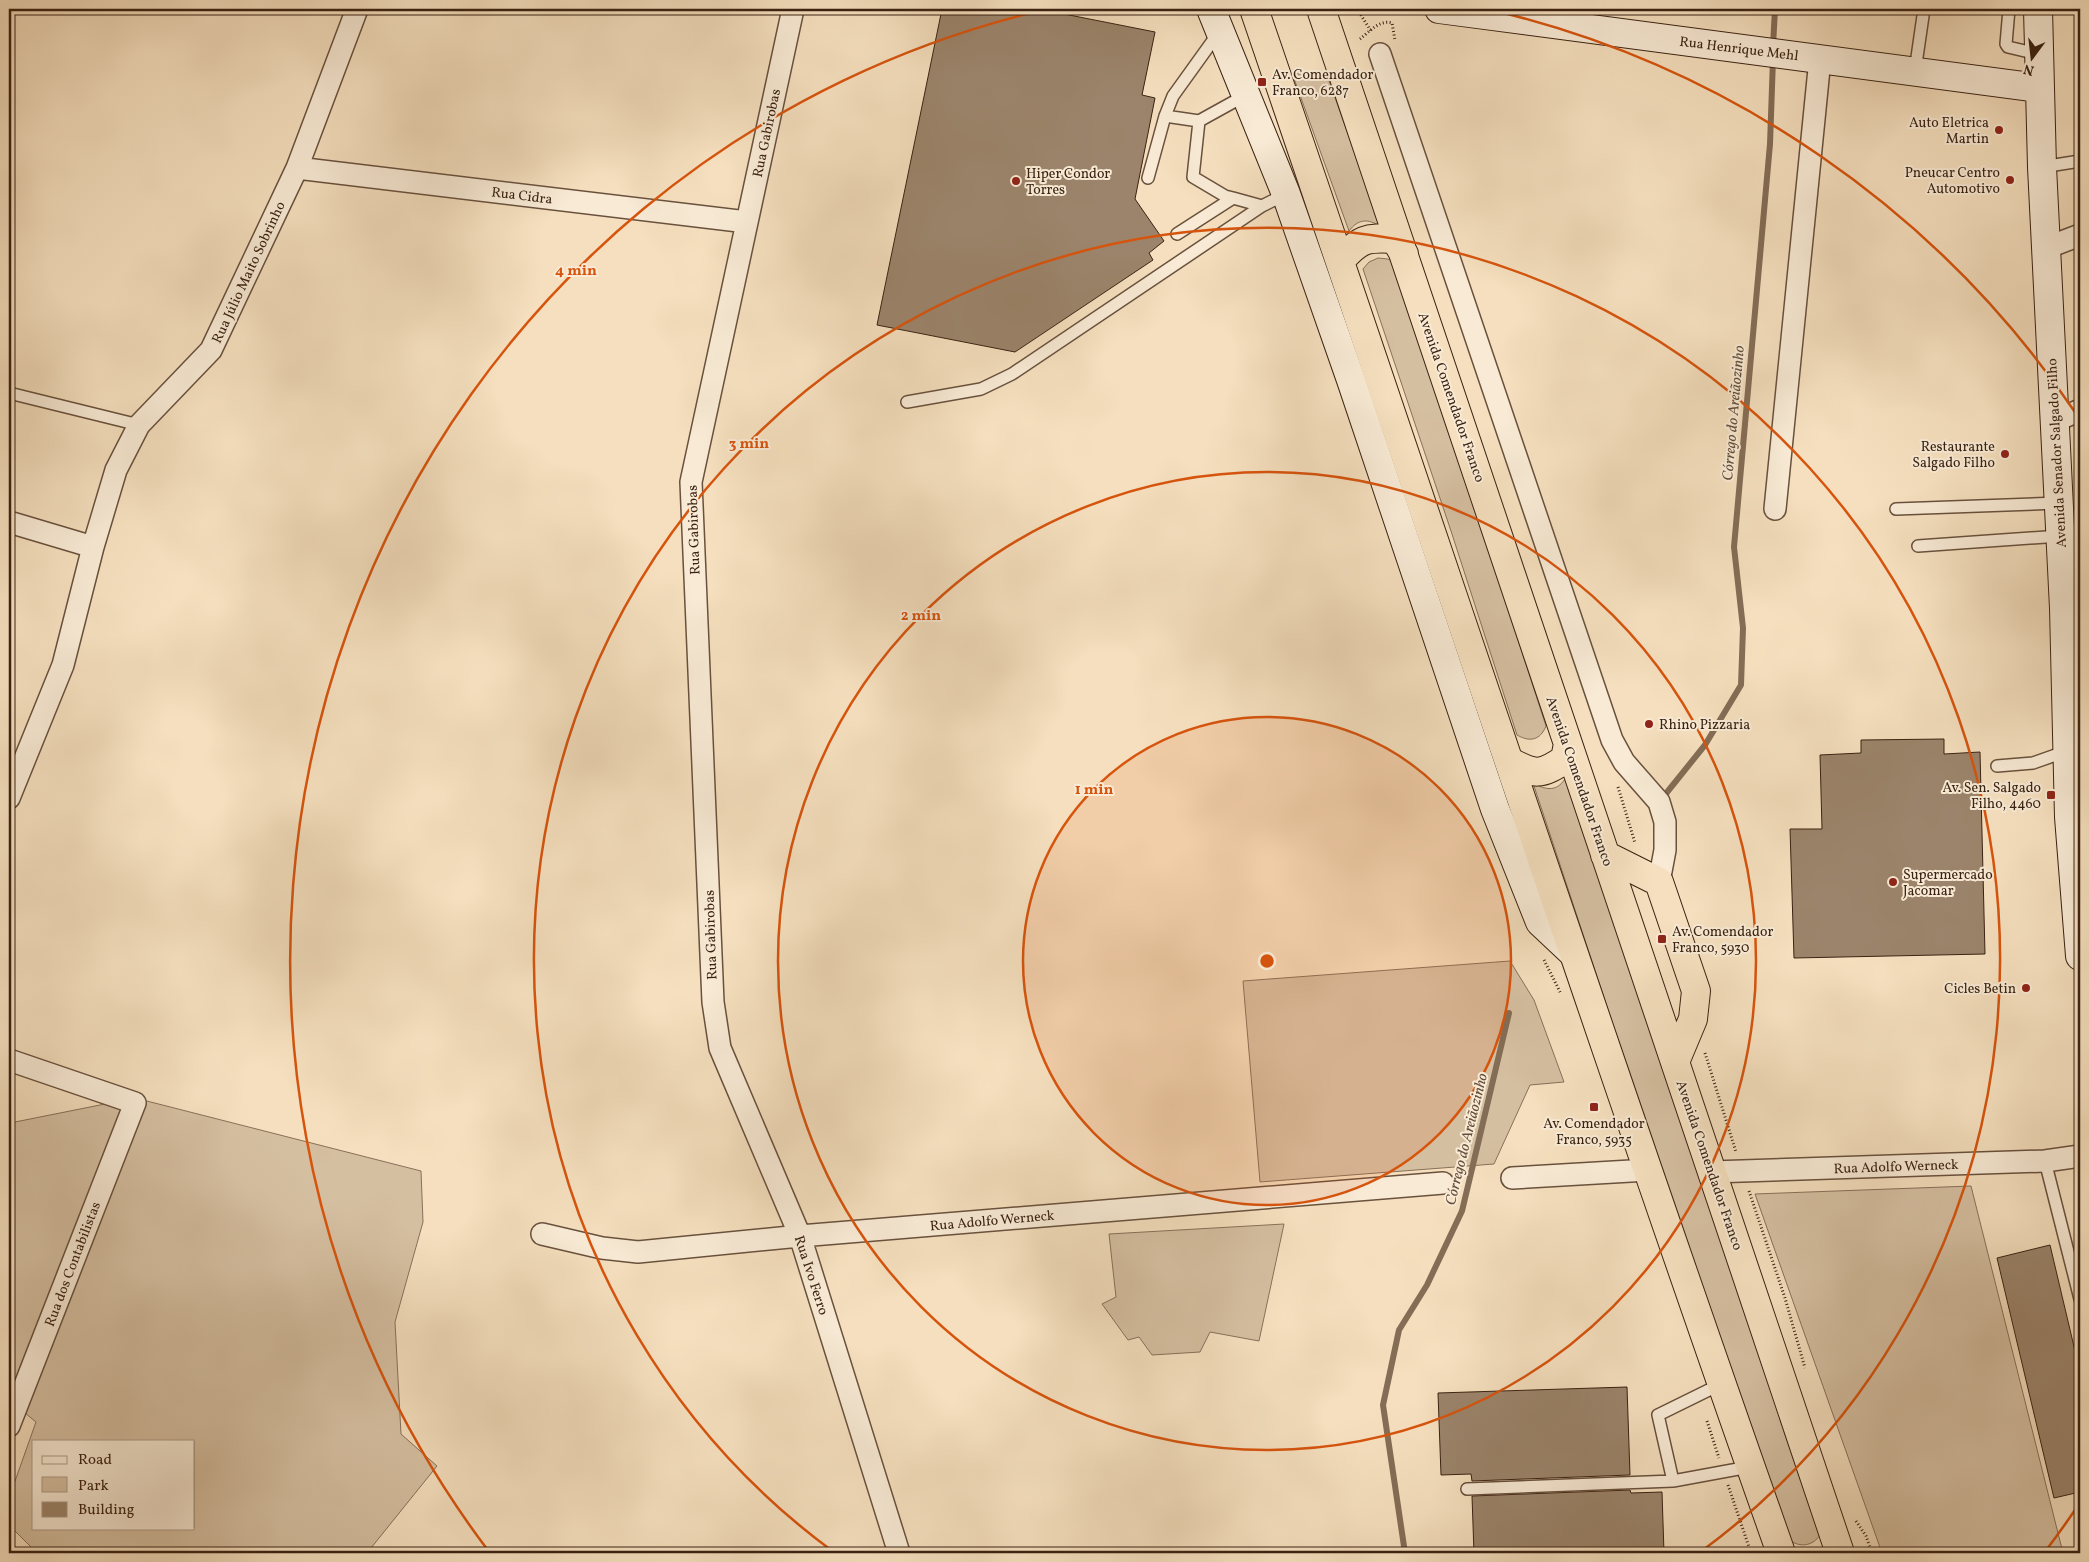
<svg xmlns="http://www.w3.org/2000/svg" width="2089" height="1562" viewBox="0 0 2089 1562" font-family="Vollkorn,serif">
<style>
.green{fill:#d5bfa1;stroke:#88705a;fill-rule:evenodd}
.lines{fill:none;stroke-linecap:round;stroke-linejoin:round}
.stream{stroke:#846d56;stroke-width:6}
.building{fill:#9b846b;stroke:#3a2212}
.lane-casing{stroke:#69513d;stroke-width:14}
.street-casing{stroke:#69513d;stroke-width:24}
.secondary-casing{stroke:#3a2212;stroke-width:30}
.highway-casing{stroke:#3a2212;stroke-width:30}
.path{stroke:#3a2212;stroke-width:3;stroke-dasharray:1 2.5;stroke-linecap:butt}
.lane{stroke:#f8ead5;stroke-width:11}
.street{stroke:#f8ead5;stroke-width:21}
.secondary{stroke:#f8ead5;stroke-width:28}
.highway{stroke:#f5dfbe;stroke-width:28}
.ring{fill:none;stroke:#d7540d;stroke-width:2.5}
.poi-dot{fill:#8f2418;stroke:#f8ead5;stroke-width:2}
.labels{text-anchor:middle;stroke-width:4;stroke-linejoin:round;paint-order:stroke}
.street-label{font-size:14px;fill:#3a2212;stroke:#f8ead5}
.poi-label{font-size:14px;fill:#3a2212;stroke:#f8ead5;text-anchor:start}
.water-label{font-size:15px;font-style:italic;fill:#654e3a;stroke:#f8ead5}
.centre{fill:#d7540d;stroke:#f8ead5;stroke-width:2.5}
.ring-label{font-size:15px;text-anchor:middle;font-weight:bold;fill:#d7540d;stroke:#f8ead5;stroke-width:4;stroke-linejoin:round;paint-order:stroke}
</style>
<rect width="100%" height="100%" fill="#f5dfbe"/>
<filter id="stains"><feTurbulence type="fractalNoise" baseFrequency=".004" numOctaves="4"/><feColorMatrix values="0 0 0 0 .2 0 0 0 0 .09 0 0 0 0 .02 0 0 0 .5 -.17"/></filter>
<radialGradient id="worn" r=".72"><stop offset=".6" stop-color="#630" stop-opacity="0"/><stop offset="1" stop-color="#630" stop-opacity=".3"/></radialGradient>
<path class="green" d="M1292 73 1328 78 1381 227C1368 218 1358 219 1349 231Z
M1378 258 1388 259 1396 264 1546 726C1540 741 1529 742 1517 735L1451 531 1363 269 1369 262Z
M1568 773 1822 1532C1815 1545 1802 1549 1789 1540L1625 1061 1533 783C1549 792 1560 791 1568 773Z
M1510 961 1534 1000 1564 1082 1530 1085 1494 1164 1260 1182 1243 981Z
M135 1098 421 1171 423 1222 395 1322 401 1434 437 1466 367 1553H37L9 1525V1498L36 1422 9 1400V1125L10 1123ZM34 1441H194V1528H34Z
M1971 1186 2063 1553H1882L1755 1194Z
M1284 1224 1259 1341 1210 1332 1200 1352 1152 1355 1139 1337 1128 1340 1102 1304 1116 1297 1109 1234Z"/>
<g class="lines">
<path class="stream" d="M1773 46 1775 9
M1664 796 1705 745 1741 685 1743 628 1734 547 1770 144 1773 59
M1405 1553 1383 1405 1399 1330 1427 1285 1462 1211 1509 1013"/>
</g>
<path class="building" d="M942 9H1039L1155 32 1142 95 1155 98 1135 199 1164 241 1149 253 1153 260 1015 352 877 325Z
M1944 739V754L1980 752 1985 954 1794 958 1790 829H1822L1820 755 1861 753V740Z
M2050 1245 2080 1372V1492L2054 1498 1997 1258Z
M1627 1387 1630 1475 1472 1481 1471 1474 1441 1475 1438 1393Z
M1630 1490 1631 1493 1662 1492 1664 1553H1474L1472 1496Z"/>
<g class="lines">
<defs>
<path id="lane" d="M2009 9 2006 44 2008 47 2038 54
M1915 71 1924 9
M1165 116 1199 121 1246 95
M1199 121 1193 177 1225 196 1233 198
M2042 167 2080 161
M1148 178 1165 116 1173 96 1219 32
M1177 234 1233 198 1262 206
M9 393 139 425
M907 402 981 389 1012 374 1262 206 1286 194
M1896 509 2058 503
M1918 546 2060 536
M1997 766 2033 763 2067 751
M2045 1161 2080 1299
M1721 1384 1658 1415 1673 1481 1749 1467
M1467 1489 1673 1481"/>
<path id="street" d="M793 9 691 482 713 1002 720 1048 800 1236 899 1553
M1380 54 1612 740 1624 762 1659 802 1665 822V850L1659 882
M297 168 747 222
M2046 248 2080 235
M2053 422 2080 410
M1775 509 1820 59
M9 522 93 547
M9 798 63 665 93 547 116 470 139 425 211 350 297 168 357 9
M9 1060 135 1103 9 1426
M1712 1172 2045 1161 2080 1156
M1512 1178 1648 1170
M542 1234 602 1248 638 1252 800 1236 1443 1183"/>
<path id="secondary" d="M1211 9 1286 194 1351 380 1495 809 1540 922 1573 953
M1439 9 2039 88
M2038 9 2042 167 2064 608 2069 817 2080 956"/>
<path id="highway" d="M1254 9C1430 524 1600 1040 1781 1553
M1321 9 1840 1553
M1340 261C1359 239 1366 237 1395 239L1404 254
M1509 761C1534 775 1541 776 1565 759L1568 744
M1605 855 1659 882 1696 991 1693 1019 1675 1062"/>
</defs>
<use href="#lane" class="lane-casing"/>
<use href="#street" class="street-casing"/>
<use href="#secondary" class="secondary-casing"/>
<use href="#highway" class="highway-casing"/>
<path class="path" d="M1357 9 1371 31
M1360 39C1369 32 1380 19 1392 23L1395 40
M1618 787 1635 843
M1544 960 1561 994
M1705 1053 1736 1152
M1749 1191 1785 1298 1805 1368
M1707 1421 1719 1458
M1728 1485 1751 1553
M1856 1521 1866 1536 1872 1553"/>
<use href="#lane" class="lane"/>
<use href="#street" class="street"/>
<use href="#secondary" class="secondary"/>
<use href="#highway" class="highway"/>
</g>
<circle cx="1267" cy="961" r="244" fill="#d7540d" fill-opacity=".12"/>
<g class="ring">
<circle cx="1267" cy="961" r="244"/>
<circle cx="1267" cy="961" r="489"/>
<path d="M831 1550A733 733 0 1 1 1703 1550"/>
<path d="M2077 1507A977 977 0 0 1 2047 1549M487 1549A977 977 0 0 1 1047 9M1487 9A977 977 0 0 1 2077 415"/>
</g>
<g class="poi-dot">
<rect x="1257" y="77" width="10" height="10" rx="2.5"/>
<circle cx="1999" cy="130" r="5"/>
<circle cx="2010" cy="180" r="5"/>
<circle cx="1016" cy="181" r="5"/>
<circle cx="2005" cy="454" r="5"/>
<circle cx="1649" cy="724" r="5"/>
<rect x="2046" y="790" width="10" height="10" rx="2.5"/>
<circle cx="1893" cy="882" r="5"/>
<rect x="1657" y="934" width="10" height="10" rx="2.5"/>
<circle cx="2026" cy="988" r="5"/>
<rect x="1589" y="1102" width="10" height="10" rx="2.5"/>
</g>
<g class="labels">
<g class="street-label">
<text transform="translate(1739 48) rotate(7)" y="5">Rua Henrique Mehl</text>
<text transform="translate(766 133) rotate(-78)" y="5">Rua Gabirobas</text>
<text transform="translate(522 195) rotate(7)" y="5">Rua Cidra</text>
<text transform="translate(248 272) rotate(-65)" y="5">Rua Júlio Maito Sobrinho</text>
<text transform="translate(1452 397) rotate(71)" y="5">Avenida Comendador Franco</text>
<text transform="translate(2056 453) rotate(-93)" y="5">Avenida Senador Salgado Filho</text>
<text transform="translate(693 530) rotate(-92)" y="5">Rua Gabirobas</text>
<text transform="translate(1580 781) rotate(71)" y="5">Avenida Comendador Franco</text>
<text transform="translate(710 935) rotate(-92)" y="5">Rua Gabirobas</text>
<text transform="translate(1710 1165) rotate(71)" y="5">Avenida Comendador Franco</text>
<text transform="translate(1896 1166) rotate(-2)" y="5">Rua Adolfo Werneck</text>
<text transform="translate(992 1220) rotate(-5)" y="5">Rua Adolfo Werneck</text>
<text transform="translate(72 1264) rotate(-69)" y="5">Rua dos Contabilistas</text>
<text transform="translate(812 1275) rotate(72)" y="5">Rua Ivo Ferro</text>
</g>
<g class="poi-label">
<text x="1272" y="79">Av. Comendador<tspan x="1272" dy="16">Franco, 6287</tspan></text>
<text x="1989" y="127" text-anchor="end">Auto Eletrica<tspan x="1989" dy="16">Martin</tspan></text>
<text x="2000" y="177" text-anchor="end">Pneucar Centro<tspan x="2000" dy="16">Automotivo</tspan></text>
<text x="1026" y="178">Hiper Condor<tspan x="1026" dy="16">Torres</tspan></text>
<text x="1995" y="451" text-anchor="end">Restaurante<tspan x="1995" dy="16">Salgado Filho</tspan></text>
<text x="1659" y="729">Rhino Pizzaria</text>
<text x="2041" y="792" text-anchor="end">Av. Sen. Salgado<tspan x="2041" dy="16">Filho, 4460</tspan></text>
<text x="1903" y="879">Supermercado<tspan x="1903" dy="16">Jacomar</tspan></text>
<text x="1672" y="936">Av. Comendador<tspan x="1672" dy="16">Franco, 5930</tspan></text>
<text x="2016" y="993" text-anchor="end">Cicles Betin</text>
<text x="1594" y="1128" text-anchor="middle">Av. Comendador<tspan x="1594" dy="16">Franco, 5935</tspan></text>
</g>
<g class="water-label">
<text transform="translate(1733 413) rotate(-85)" y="5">Córrego do Areiãozinho</text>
<text transform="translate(1466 1139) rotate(-76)" y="5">Córrego do Areiãozinho</text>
</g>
</g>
<circle cx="1267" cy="961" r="8" class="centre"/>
<g class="ring-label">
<text x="576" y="275">4 min</text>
<text x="749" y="448">3 min</text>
<text x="921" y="620">2 min</text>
<text x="1094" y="794">1 min</text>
</g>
<rect width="2089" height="1562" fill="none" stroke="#f5dfbe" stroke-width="30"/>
<rect x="10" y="10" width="2069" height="1542" fill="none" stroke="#3a2212" stroke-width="2.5"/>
<rect x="15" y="15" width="2059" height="1532" fill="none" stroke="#3a2212"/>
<rect x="32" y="1440" width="162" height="90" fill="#f8ead5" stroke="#ac9a87"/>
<rect x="42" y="1456" width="25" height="8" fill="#f8ead5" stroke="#ac9a87"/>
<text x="78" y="1464" font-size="15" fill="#3a2212">Road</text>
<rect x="42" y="1477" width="25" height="15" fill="#d5bfa1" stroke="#ac9a87"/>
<text x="78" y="1490" font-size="15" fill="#3a2212">Park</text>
<rect x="42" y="1502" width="25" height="15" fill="#9b846b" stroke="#ac9a87"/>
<text x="78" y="1514" font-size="15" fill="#3a2212">Building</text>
<g transform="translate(2032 58) rotate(195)" stroke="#f8ead5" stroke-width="4" paint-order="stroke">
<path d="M0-4L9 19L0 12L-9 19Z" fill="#3a2212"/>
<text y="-8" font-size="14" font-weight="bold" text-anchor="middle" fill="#3a2212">N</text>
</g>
<rect width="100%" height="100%" filter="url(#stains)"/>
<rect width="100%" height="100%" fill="url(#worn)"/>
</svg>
